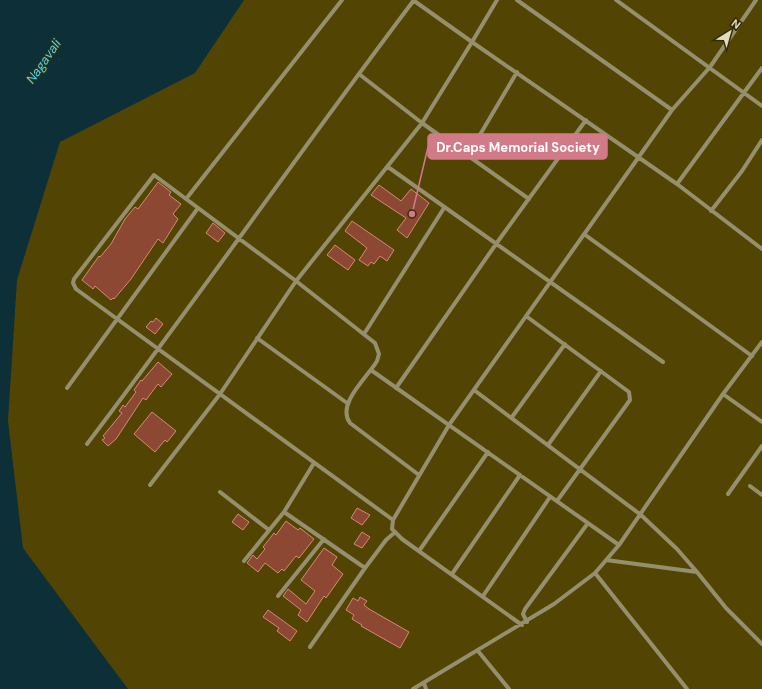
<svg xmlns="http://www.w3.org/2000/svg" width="762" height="689" viewBox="0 0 762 689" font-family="'DM Sans',sans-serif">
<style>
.water{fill:#0d3038}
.building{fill:#8d4834;stroke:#d58973}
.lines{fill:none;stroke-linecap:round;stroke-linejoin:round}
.minor{stroke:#968f6e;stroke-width:4}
.labels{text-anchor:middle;stroke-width:3;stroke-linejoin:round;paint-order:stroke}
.water-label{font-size:13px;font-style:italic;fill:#3ddbff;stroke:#332c0c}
.leader{fill:none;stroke:#d37a89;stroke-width:1.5}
.callout-dot{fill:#d37a89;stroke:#332c0c;stroke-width:1.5}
.callout{fill:#d37a89;stroke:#d37a89;stroke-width:1.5}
.callout-label{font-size:13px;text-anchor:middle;font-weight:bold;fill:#fff}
</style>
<rect width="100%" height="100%" fill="#524504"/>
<path class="water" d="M0 0H244L195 73 60 142 17 280 8 421 23 548 128 689H0Z"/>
<path class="building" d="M158 182 171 192 169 195 181 204 173 214 178 219 163 243 158 239 131 279 114 299 113 298 111 300 95 286 93 289 82 280 99 256 100 257 111 244 125 219 135 207 138 209Z
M379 185 401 201 411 189 429 203 407 238 397 230 406 218 371 195Z
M352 221 394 250 387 261 380 256 374 264 371 262 368 266 359 260 367 248 345 231Z
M213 223 225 233 218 242 206 233Z
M335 245 355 260 348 270 327 255Z
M156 318 163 324 155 334 146 327 151 321 153 322Z
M158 362 172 374 161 387 158 384 146 400 143 398 116 439 108 446 102 440 105 438 103 436 122 413 119 411 123 405 125 407 136 392 134 390 141 380 142 381Z
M152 412 176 431 167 442 165 440 155 452 134 434Z
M357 508 370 515 362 525 351 518Z
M238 514 249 522 243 530 232 522Z
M286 521 298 530 300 528 314 539 299 558 296 556 284 571 282 569 278 573 265 563 258 572 247 563 253 555 257 559 265 549 263 547 274 533 276 535Z
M362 532 370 537 362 548 354 544Z
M324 548 337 557 332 565 343 574 326 598 324 596 307 622 298 615 301 610 283 596 288 589 306 604 315 591 301 580Z
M360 597 367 601 364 605 369 609 409 632 400 648 361 626 362 625 352 619 354 615 346 610 353 598 358 601Z
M268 610 297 631 290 641 277 631 279 628 263 617Z"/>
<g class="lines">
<path class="minor" d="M497 0 472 42 677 184 762 249
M517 0 672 110
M616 0 762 106
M359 74 422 123 529 199
M468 155 517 72
M388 167 663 362
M677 184 762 68
M186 199 342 0
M711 211 742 171 762 140
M584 234 752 356
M526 316 629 392 630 400 557 501
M364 334 444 208
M257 338 347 403
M371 370 619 545
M67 388 198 208
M396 388 496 244 586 120
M474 390 641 515 677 549 697 572
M723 394 762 422
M512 417 565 344
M87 444C198 298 303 147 414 0
M548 445 601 371
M150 485 220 394 296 281 422 123 472 42 413 0
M750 486 762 495
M220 492 269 530
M728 494 762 446
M284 512 314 463
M393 520 76 289 73 283 74 279 154 175 296 281 375 343 379 354 377 361C367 378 336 404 350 423L419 475
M419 551 488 452
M606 560 697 572 726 608 762 644
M244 561 284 512 365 568 386 540 394 533
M595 573 687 689
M452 574 520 475
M278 596 324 539
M483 596 550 497
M527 622 523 614 525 609 588 523
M522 625 402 539 392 529 393 520 449 425 672 110 710 67 756 0
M310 647 365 568
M478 651 509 689
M424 683 426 689
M413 689 554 604 595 573 619 545 723 394 762 342"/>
</g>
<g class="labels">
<g class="water-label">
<text transform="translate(43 61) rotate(-55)" y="5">Nagavali</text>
</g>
</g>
<path class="leader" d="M412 214L428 147"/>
<circle class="callout-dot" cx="412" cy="214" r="4"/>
<rect class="callout" x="428" y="134" width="179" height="25" rx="4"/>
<g class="callout-label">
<text x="518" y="152">Dr.Caps Memorial Society</text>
</g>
<g transform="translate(730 32) rotate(37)" stroke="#332c0c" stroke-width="3" paint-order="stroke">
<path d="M0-3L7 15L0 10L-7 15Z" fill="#e4dcb7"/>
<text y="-6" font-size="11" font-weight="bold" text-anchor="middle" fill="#e4dcb7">N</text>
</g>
</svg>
